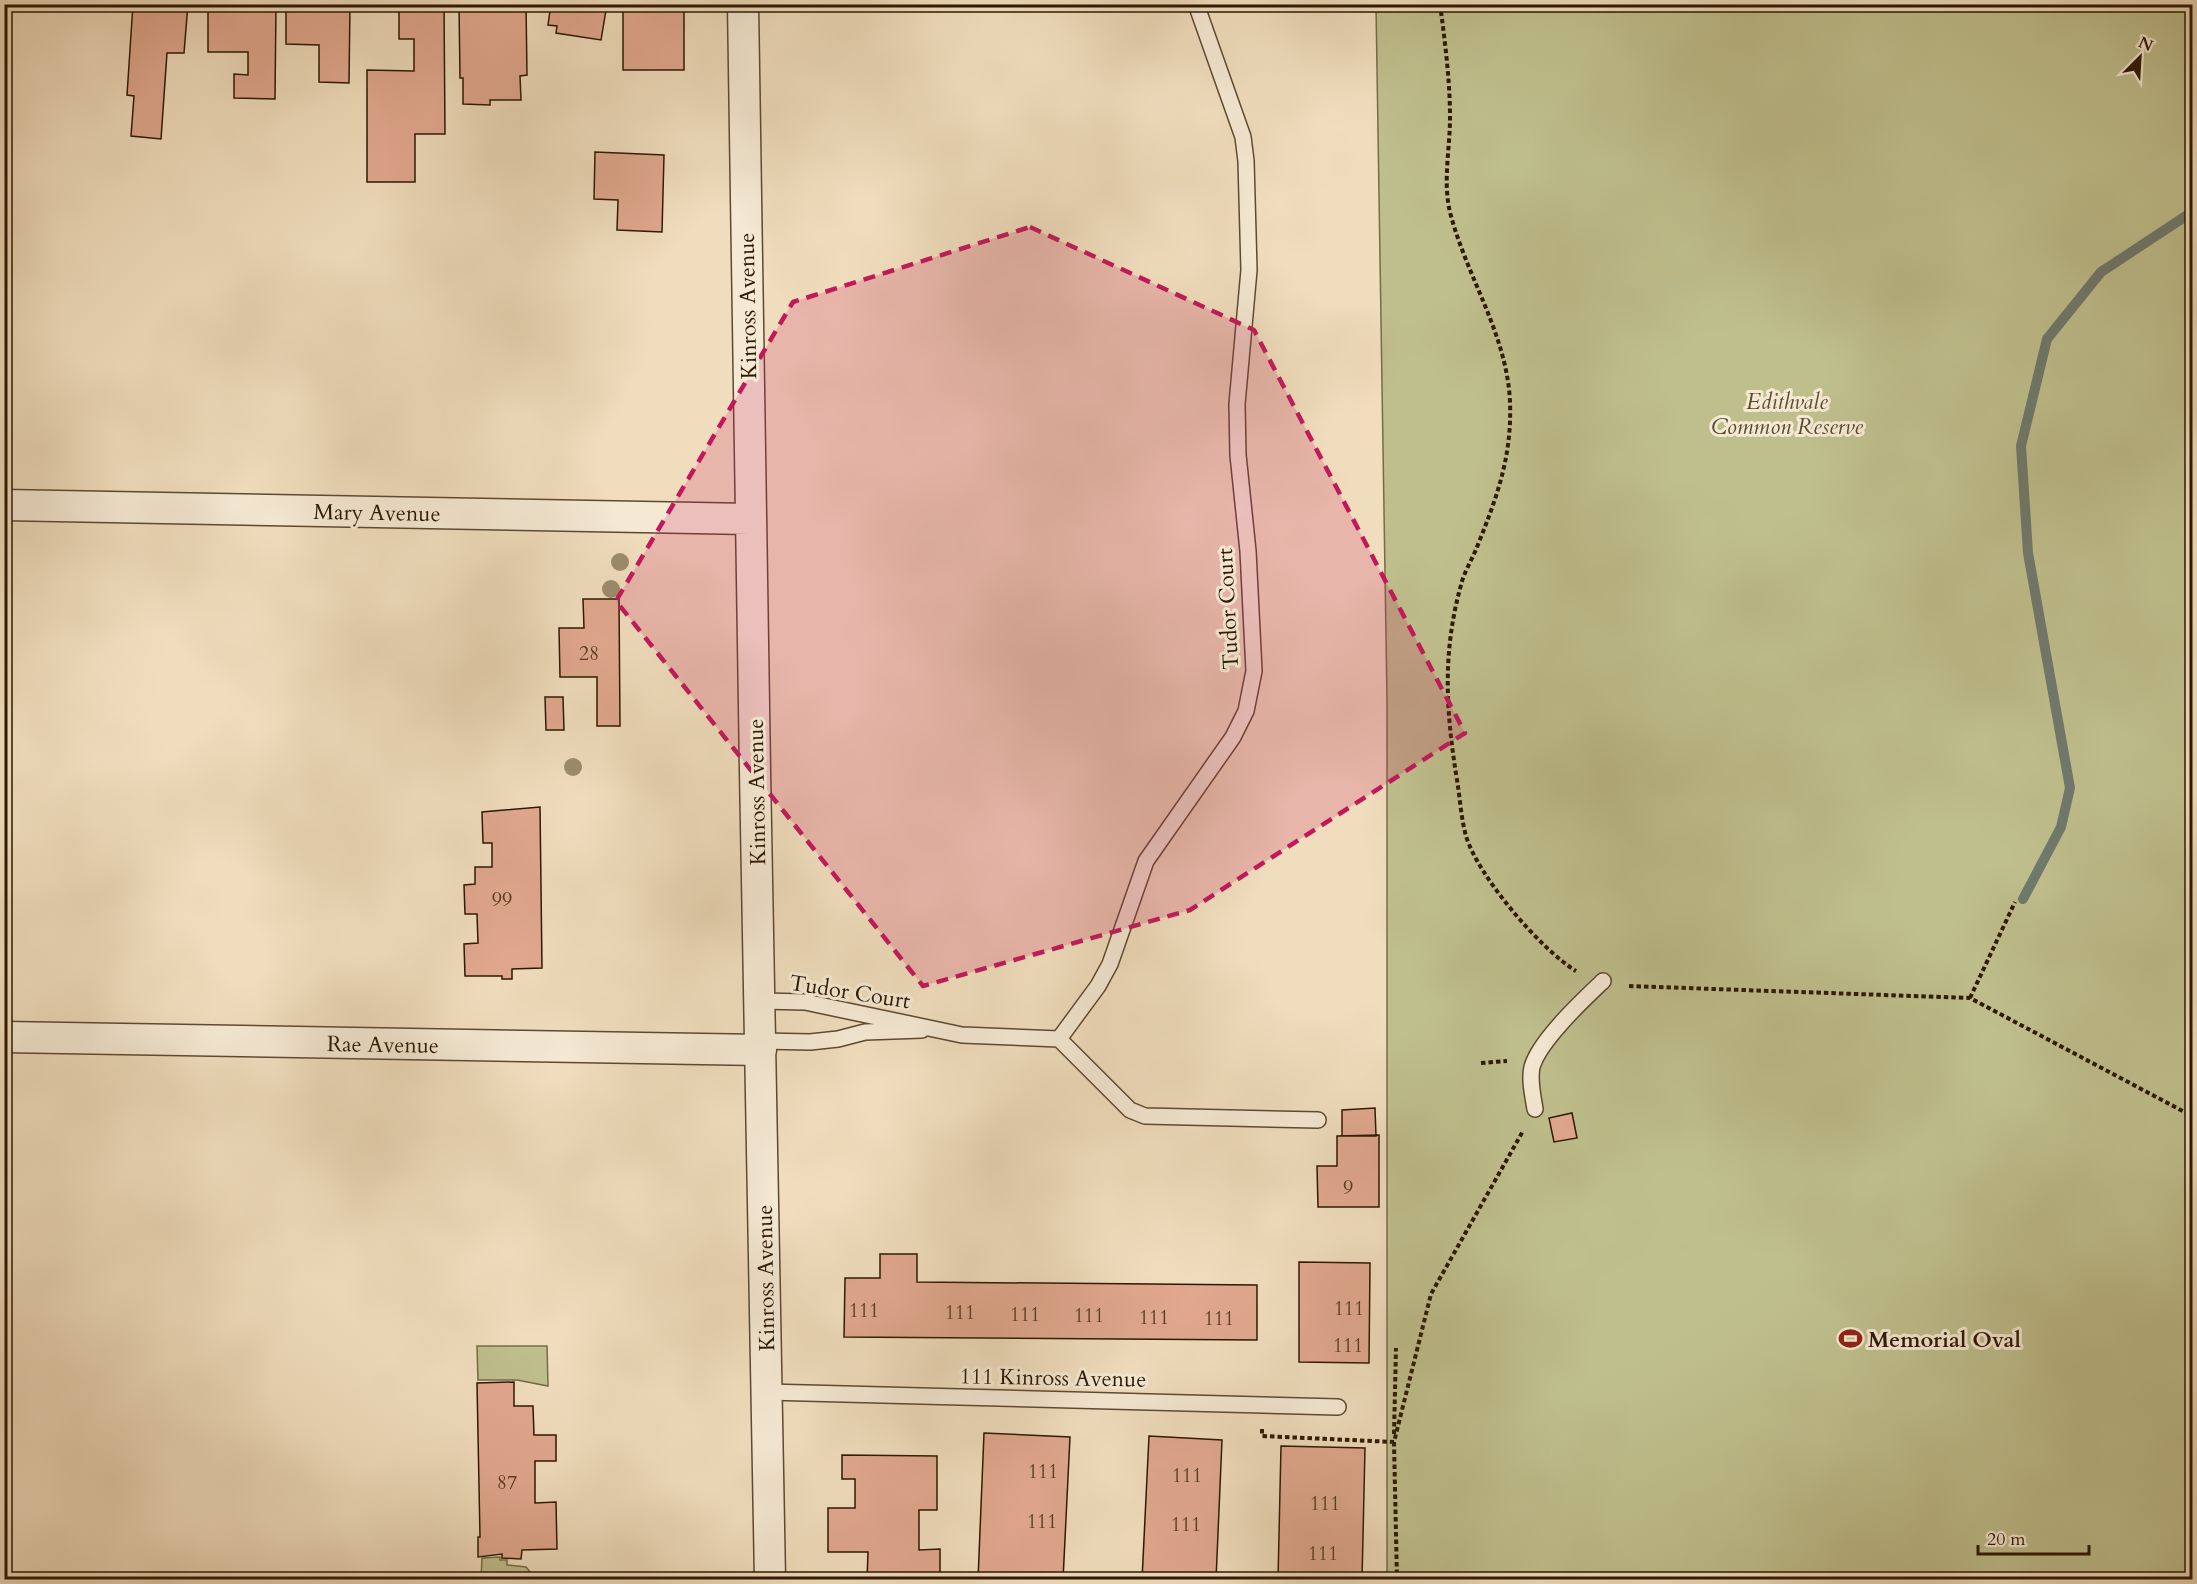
<svg xmlns="http://www.w3.org/2000/svg" width="2197" height="1584" viewBox="0 0 2197 1584" font-family="Cardo,serif">
<style>
.green{fill:#bfbf8d;stroke:#766c48;stroke-width:1.5}
.lines{fill:none;stroke-linecap:round;stroke-linejoin:round}
.stream{stroke:#6f7a6e;stroke-width:10}
.building{fill:#e1a88f;stroke:#2c1802;stroke-width:1.5}
.service-casing{stroke:#5d4931;stroke-width:18}
.minor-casing{stroke:#5d4931;stroke-width:33}
.path{stroke:#2c1802;stroke-width:4;stroke-dasharray:4.5 3;stroke-linecap:butt}
.service{stroke:#f5e9d4;stroke-width:15}
.minor{stroke:#f5e9d4;stroke-width:30}
.tree{fill:#9c8c6d}
.marked{fill:#c2185b;fill-opacity:0.2;stroke:#c2185b;stroke-width:4.5;stroke-dasharray:12 8;stroke-linejoin:round}
.labels{text-anchor:middle;stroke-width:6;stroke-linejoin:round;paint-order:stroke}
.number-label{font-size:20px;fill:#593c25}
.street-label{font-size:22px;fill:#2c1802;stroke:#f5e9d4}
.park-label{font-size:22px;font-style:italic;fill:#584a2c;stroke:#f5e9d4}
.poi-label{font-size:22px;font-weight:bold;fill:#2c1802;stroke:#f5e9d4;text-anchor:start}
</style>
<rect width="100%" height="100%" fill="#f0ddbd"/>
<filter id="stains"><feTurbulence type="fractalNoise" baseFrequency=".00333" numOctaves="4"/><feColorMatrix values="0 0 0 0 .2 0 0 0 0 .09 0 0 0 0 .02 0 0 0 .5 -.17"/></filter>
<radialGradient id="worn" r=".72"><stop offset=".6" stop-color="#630" stop-opacity="0"/><stop offset="1" stop-color="#630" stop-opacity=".3"/></radialGradient>
<path class="green" d="M1376 5H2192V1579H1387V700Z
M477 1346H547L548 1386 517 1380H478Z
M500 1557V1560H507V1565L526 1567 536 1579H481L482 1558Z"/>
<g class="lines">
<path class="stream" d="M2023 899 2061 827 2070 788 2028 553 2021 446 2047 339 2101 272 2192 212"/>
</g>
<path class="building" d="M133 4H188L184 53H167L161 139 131 136 134 96 127 95Z
M208 4H276L275 99 234 98V74L248 75V52H208Z
M286 4H350L349 83 319 82V45L286 44Z
M399 4H444L445 134H415V182H367V70L414 71V39H399Z
M459 4H526L527 75 520 76 521 100H490V105L463 104V78H460Z
M551 4H607L601 40 556 33 557 26 548 25Z
M623 4H684V70H623Z
M595 152 664 155 662 232 617 230 618 200 594 199Z
M583 599H619L620 726H597V677H560L559 628H584Z
M545 697H563L564 730H546Z
M540 807 542 968 512 969V979H502V976H465L464 944 478 943 477 914H465L464 885 475 884V867H492V843H483L482 812Z
M1375 1108 1376 1136H1342V1110Z
M1572 1113 1577 1138 1554 1142 1549 1118Z
M1379 1135V1207H1318L1317 1166H1337V1136Z
M880 1254H917V1282L1257 1285V1340L844 1337 845 1278H880Z
M1299 1262 1370 1263 1369 1363 1299 1362Z
M514 1382V1406H533L534 1435H556V1461H535V1503L556 1502 557 1549 522 1550 521 1559 502 1558V1554L478 1557V1537H480L477 1383Z
M984 1433 1070 1437 1063 1580H978Z
M1149 1436 1222 1440 1216 1580H1142Z
M1281 1446 1365 1448 1362 1580H1278Z
M842 1455 937 1456V1510H919V1550L940 1549V1580H867L868 1552H828V1508H855V1479H842Z"/>
<g class="lines">
<defs>
<path id="service" d="M761 1001 805 1002 962 1035 1059 1039 1098 986 1110 964 1146 861 1233 737 1246 711 1254 671 1248 551 1238 455 1237 404 1249 270 1246 161 1243 137 1196 4
M1059 1039 1130 1110 1145 1116 1318 1120
M762 1041 810 1042 838 1039 865 1032 922 1030
M1535 1109C1533 1096 1529 1080 1532 1067 1539 1041 1583 1000 1603 981
M767 1392 1338 1407"/>
<path id="minor" d="M743 4C749 530 761 1054 770 1580
M4 505 749 519
M4 1037 761 1050"/>
</defs>
<use href="#service" class="service-casing"/>
<use href="#minor" class="minor-casing"/>
<path class="path" d="M1440 4C1445 42 1450 80 1450 118 1450 150 1442 184 1451 216 1468 279 1507 335 1510 402 1512 457 1497 497 1477 547 1472 560 1464 572 1461 585 1442 653 1446 712 1457 780 1460 798 1461 818 1466 836 1478 876 1540 949 1576 971
M1629 986 1970 998 2192 1116
M1970 998 2015 902
M1481 1063 1507 1061
M1262 1429V1436L1394 1442 1431 1294 1523 1131
M1394 1434 1396 1348
M1394 1442 1397 1580"/>
<use href="#service" class="service"/>
<use href="#minor" class="minor"/>
</g>
<g class="tree">
<circle cx="620" cy="562" r="9"/>
<circle cx="611" cy="589" r="9"/>
<circle cx="573" cy="767" r="9"/>
</g>
<path class="marked" d="M1030 227 1254 330 1465 733 1190 910 923 986 616 601 793 302Z"/>
<defs>
<symbol id="stadium-bare" viewBox="-9 -9 18 18"><path d="M0-5a6.5 5 0 1 0 0 10a6.5 5 0 1 0 0-10ZM-3.5-1.8h7v3.6h-7Z" fill="#8f2418" stroke="#f5e9d4" stroke-width="2.5" paint-order="stroke"/></symbol>
</defs>
<g fill-rule="evenodd">
<use href="#stadium-bare" x="1834" y="1322" width="33" height="33"/>
</g>
<g class="labels">
<g class="number-label">
<text x="589" y="660">28</text>
<text x="502" y="906">99</text>
<text x="1348" y="1194">9</text>
<text x="1349" y="1315">111</text>
<text x="864" y="1317">111</text>
<text x="960" y="1319">111</text>
<text x="1025" y="1321">111</text>
<text x="1089" y="1322">111</text>
<text x="1154" y="1324">111</text>
<text x="1219" y="1325">111</text>
<text x="1348" y="1352">111</text>
<text x="1043" y="1478">111</text>
<text x="1187" y="1482">111</text>
<text x="507" y="1489">87</text>
<text x="1325" y="1510">111</text>
<text x="1042" y="1528">111</text>
<text x="1186" y="1531">111</text>
<text x="1323" y="1560">111</text>
</g>
<g class="street-label">
<text transform="translate(747 306) rotate(-91)" y="8">Kinross Avenue</text>
<text transform="translate(377 512) rotate(1)" y="8">Mary Avenue</text>
<text transform="translate(1227 609) rotate(-93)" y="8">Tudor Court</text>
<text transform="translate(756 792) rotate(-91)" y="8">Kinross Avenue</text>
<text transform="translate(850 991) rotate(9)" y="8">Tudor Court</text>
<text transform="translate(383 1044) rotate(1)" y="8">Rae Avenue</text>
<text transform="translate(765 1278) rotate(-91)" y="8">Kinross Avenue</text>
<text transform="translate(1053 1377) rotate(1)" y="8">111 Kinross Avenue</text>
</g>
<g class="park-label">
<text x="1787" y="409">Edithvale<tspan x="1787" dy="25">Common Reserve</tspan></text>
</g>
<g class="poi-label">
<text x="1868" y="1347">Memorial Oval</text>
</g>
</g>
<rect width="2197" height="1584" fill="none" stroke="#f0ddbd" stroke-width="24"/>
<rect x="6" y="6" width="2185" height="1572" fill="none" stroke="#2c1802" stroke-width="3"/>
<rect x="12" y="12" width="2173" height="1560" fill="none" stroke="#2c1802" stroke-width="1.5"/>
<g transform="translate(2140 57) rotate(24)" stroke="#f5e9d4" stroke-width="4.5" paint-order="stroke">
<path d="M0-4.5L10 22L0 15L-10 22Z" fill="#2c1802"/>
<text y="-9" font-size="16" font-weight="bold" text-anchor="middle" fill="#2c1802">N</text>
</g>
<path d="M1978 1545v9h111v-9" fill="none" stroke="#2c1802" stroke-width="3"/>
<text x="1987" y="1545" font-size="18" fill="#2c1802" stroke="#f5e9d4" stroke-width="4.5" paint-order="stroke">20 m</text>
<rect width="100%" height="100%" filter="url(#stains)"/>
<rect width="100%" height="100%" fill="url(#worn)"/>
</svg>
